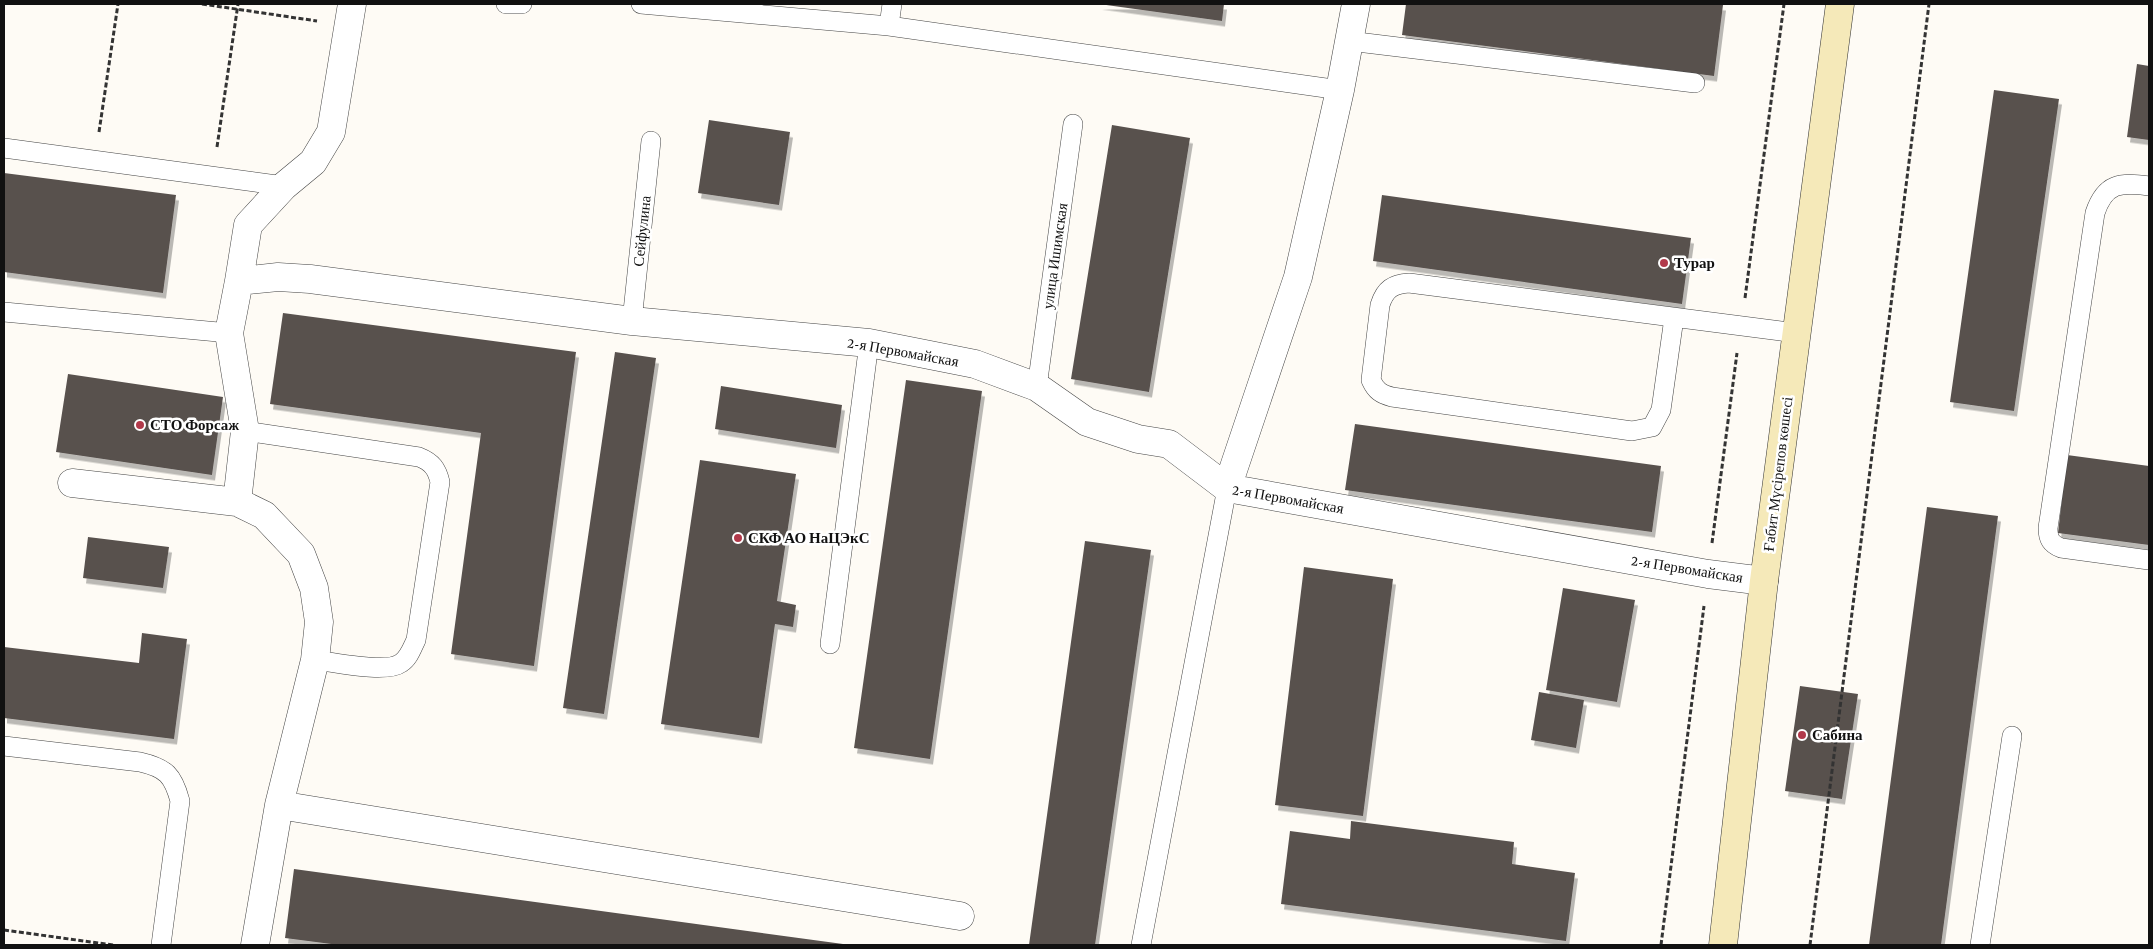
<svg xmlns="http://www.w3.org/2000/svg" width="2153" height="949" viewBox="0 0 2153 949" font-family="'Crimson Pro',serif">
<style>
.building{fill:#58514e;filter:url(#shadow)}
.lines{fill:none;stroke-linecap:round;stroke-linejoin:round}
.service-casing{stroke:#444;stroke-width:20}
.minor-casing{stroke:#444;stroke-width:29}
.secondary-casing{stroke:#333;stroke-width:29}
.path{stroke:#333;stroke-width:3;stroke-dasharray:5 2.5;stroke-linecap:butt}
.service{stroke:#fff;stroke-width:19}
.minor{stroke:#fff;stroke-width:28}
.secondary{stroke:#f5e9b9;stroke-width:28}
.poi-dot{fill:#b1394a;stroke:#fff;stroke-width:2}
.labels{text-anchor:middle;stroke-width:5;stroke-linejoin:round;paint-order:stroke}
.street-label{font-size:15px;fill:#111;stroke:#fff}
.poi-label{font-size:15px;font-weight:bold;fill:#111;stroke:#fff;text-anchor:start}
</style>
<defs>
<filter id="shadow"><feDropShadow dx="3" dy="5.5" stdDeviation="0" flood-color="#0004"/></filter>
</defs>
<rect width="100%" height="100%" fill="#fefbf5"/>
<path class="building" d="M1099 4H1224L1222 21Z
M1406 4H1711L1723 5 1714 76 1402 35Z
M2137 64 2149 66V140L2127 137Z
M1994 90 2059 99 2014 411 1950 402Z
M709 120 790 132 779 205 698 193Z
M1112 125 1190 138 1149 392 1071 379Z
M4 173 176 195 163 293 4 272Z
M1382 195 1691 238 1682 304 1373 261Z
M283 313 576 352 534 666 451 654 481 433 270 404Z
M615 352 656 358 604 714 563 708Z
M68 374 223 397 212 475 56 452Z
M906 380 982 391 930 759 854 748Z
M721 386 842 405 836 448 715 429Z
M1355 424 1661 466 1652 532 1345 490Z
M2067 455 2149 466V545L2058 533Z
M700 460 796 474 777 601 796 605 793 627 775 624 759 738 661 724Z
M1927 507 1998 516 1941 945H1869Z
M88 537 169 547 163 588 83 578Z
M1085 541 1151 550 1095 945H1029Z
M1304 567 1393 579 1363 816 1275 805Z
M1563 588 1635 600 1617 702 1546 690Z
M142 633 187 639 174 739 4 718V647L139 663Z
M1800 686 1858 694 1842 799 1785 791Z
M1539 692 1584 700 1576 748 1531 740Z
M1351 821 1514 842 1512 864 1575 873 1566 941 1281 904 1290 831 1350 839Z
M294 869 843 944V945H339L285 938Z"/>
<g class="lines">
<defs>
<path id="service" d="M506 4H522
M641 4 889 26 1340 90
M889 26 892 4
M1349 41 1695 83
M4 148 284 186
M2149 186C2120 182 2105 183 2095 213L2048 528C2048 539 2051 544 2061 548L2149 560
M4 312 229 333
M1674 318 1661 410 1652 427 1632 431 1392 397C1381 394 1376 391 1371 380L1380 305C1385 289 1393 284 1409 283L1796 333
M632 321 651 141
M1037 387 1073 124
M245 431 419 457C432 462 437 469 440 482L416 640C412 648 409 658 401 663 386 674 334 662 315 660
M830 644 869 343
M4 746 140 762C166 768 173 775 180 801L161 945
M1141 945 1227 488
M1980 945 2012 736"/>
<path id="minor" d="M239 281 248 225 284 186 313 162 331 132 352 4
M72 483 237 502 264 515 301 554 314 588 319 622 315 660 279 805
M1227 488 1298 277 1340 90 1356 4
M237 502 245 431 229 333 239 281 278 277 310 279 632 321 869 343 975 364 1037 387 1087 422 1138 439 1169 444 1227 488 1708 574 1764 581
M255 945 279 805 960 916"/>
<path id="secondary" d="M1723 945 1764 581 1840 4"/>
</defs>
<use href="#service" class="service-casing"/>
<use href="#minor" class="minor-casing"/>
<use href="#secondary" class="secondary-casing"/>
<path class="path" d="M202 4 317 21
M99 132 118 4
M217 147 238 4
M1745 298 1784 4
M1712 543 1737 353
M4 930 113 945
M1661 945 1704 606
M1810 945 1929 4"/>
<use href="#service" class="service"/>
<use href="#minor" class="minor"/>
<use href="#secondary" class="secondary"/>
</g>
<g class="poi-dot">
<circle cx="1664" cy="263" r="5"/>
<circle cx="140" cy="425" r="5"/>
<circle cx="738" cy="538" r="5"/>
<circle cx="1802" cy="735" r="5"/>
</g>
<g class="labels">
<g class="street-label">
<text transform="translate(642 231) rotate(-84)" y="5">Сейфулина</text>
<text transform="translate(1055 256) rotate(-82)" y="5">улица Ишимская</text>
<text transform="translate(903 352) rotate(10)" y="5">2-я Первомайская</text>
<text transform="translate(1778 474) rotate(-83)" y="5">Ғабит Мүсірепов көшесі</text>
<text transform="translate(1288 499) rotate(10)" y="5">2-я Первомайская</text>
<text transform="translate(1687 569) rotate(9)" y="5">2-я Первомайская</text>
</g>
<g class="poi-label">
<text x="1674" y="268">Турар</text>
<text x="150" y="430">СТО Форсаж</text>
<text x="748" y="543">СКФ АО НаЦЭкС</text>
<text x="1812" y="740">Сабина</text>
</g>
</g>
<rect width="2153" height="949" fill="none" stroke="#111111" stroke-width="10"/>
</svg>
